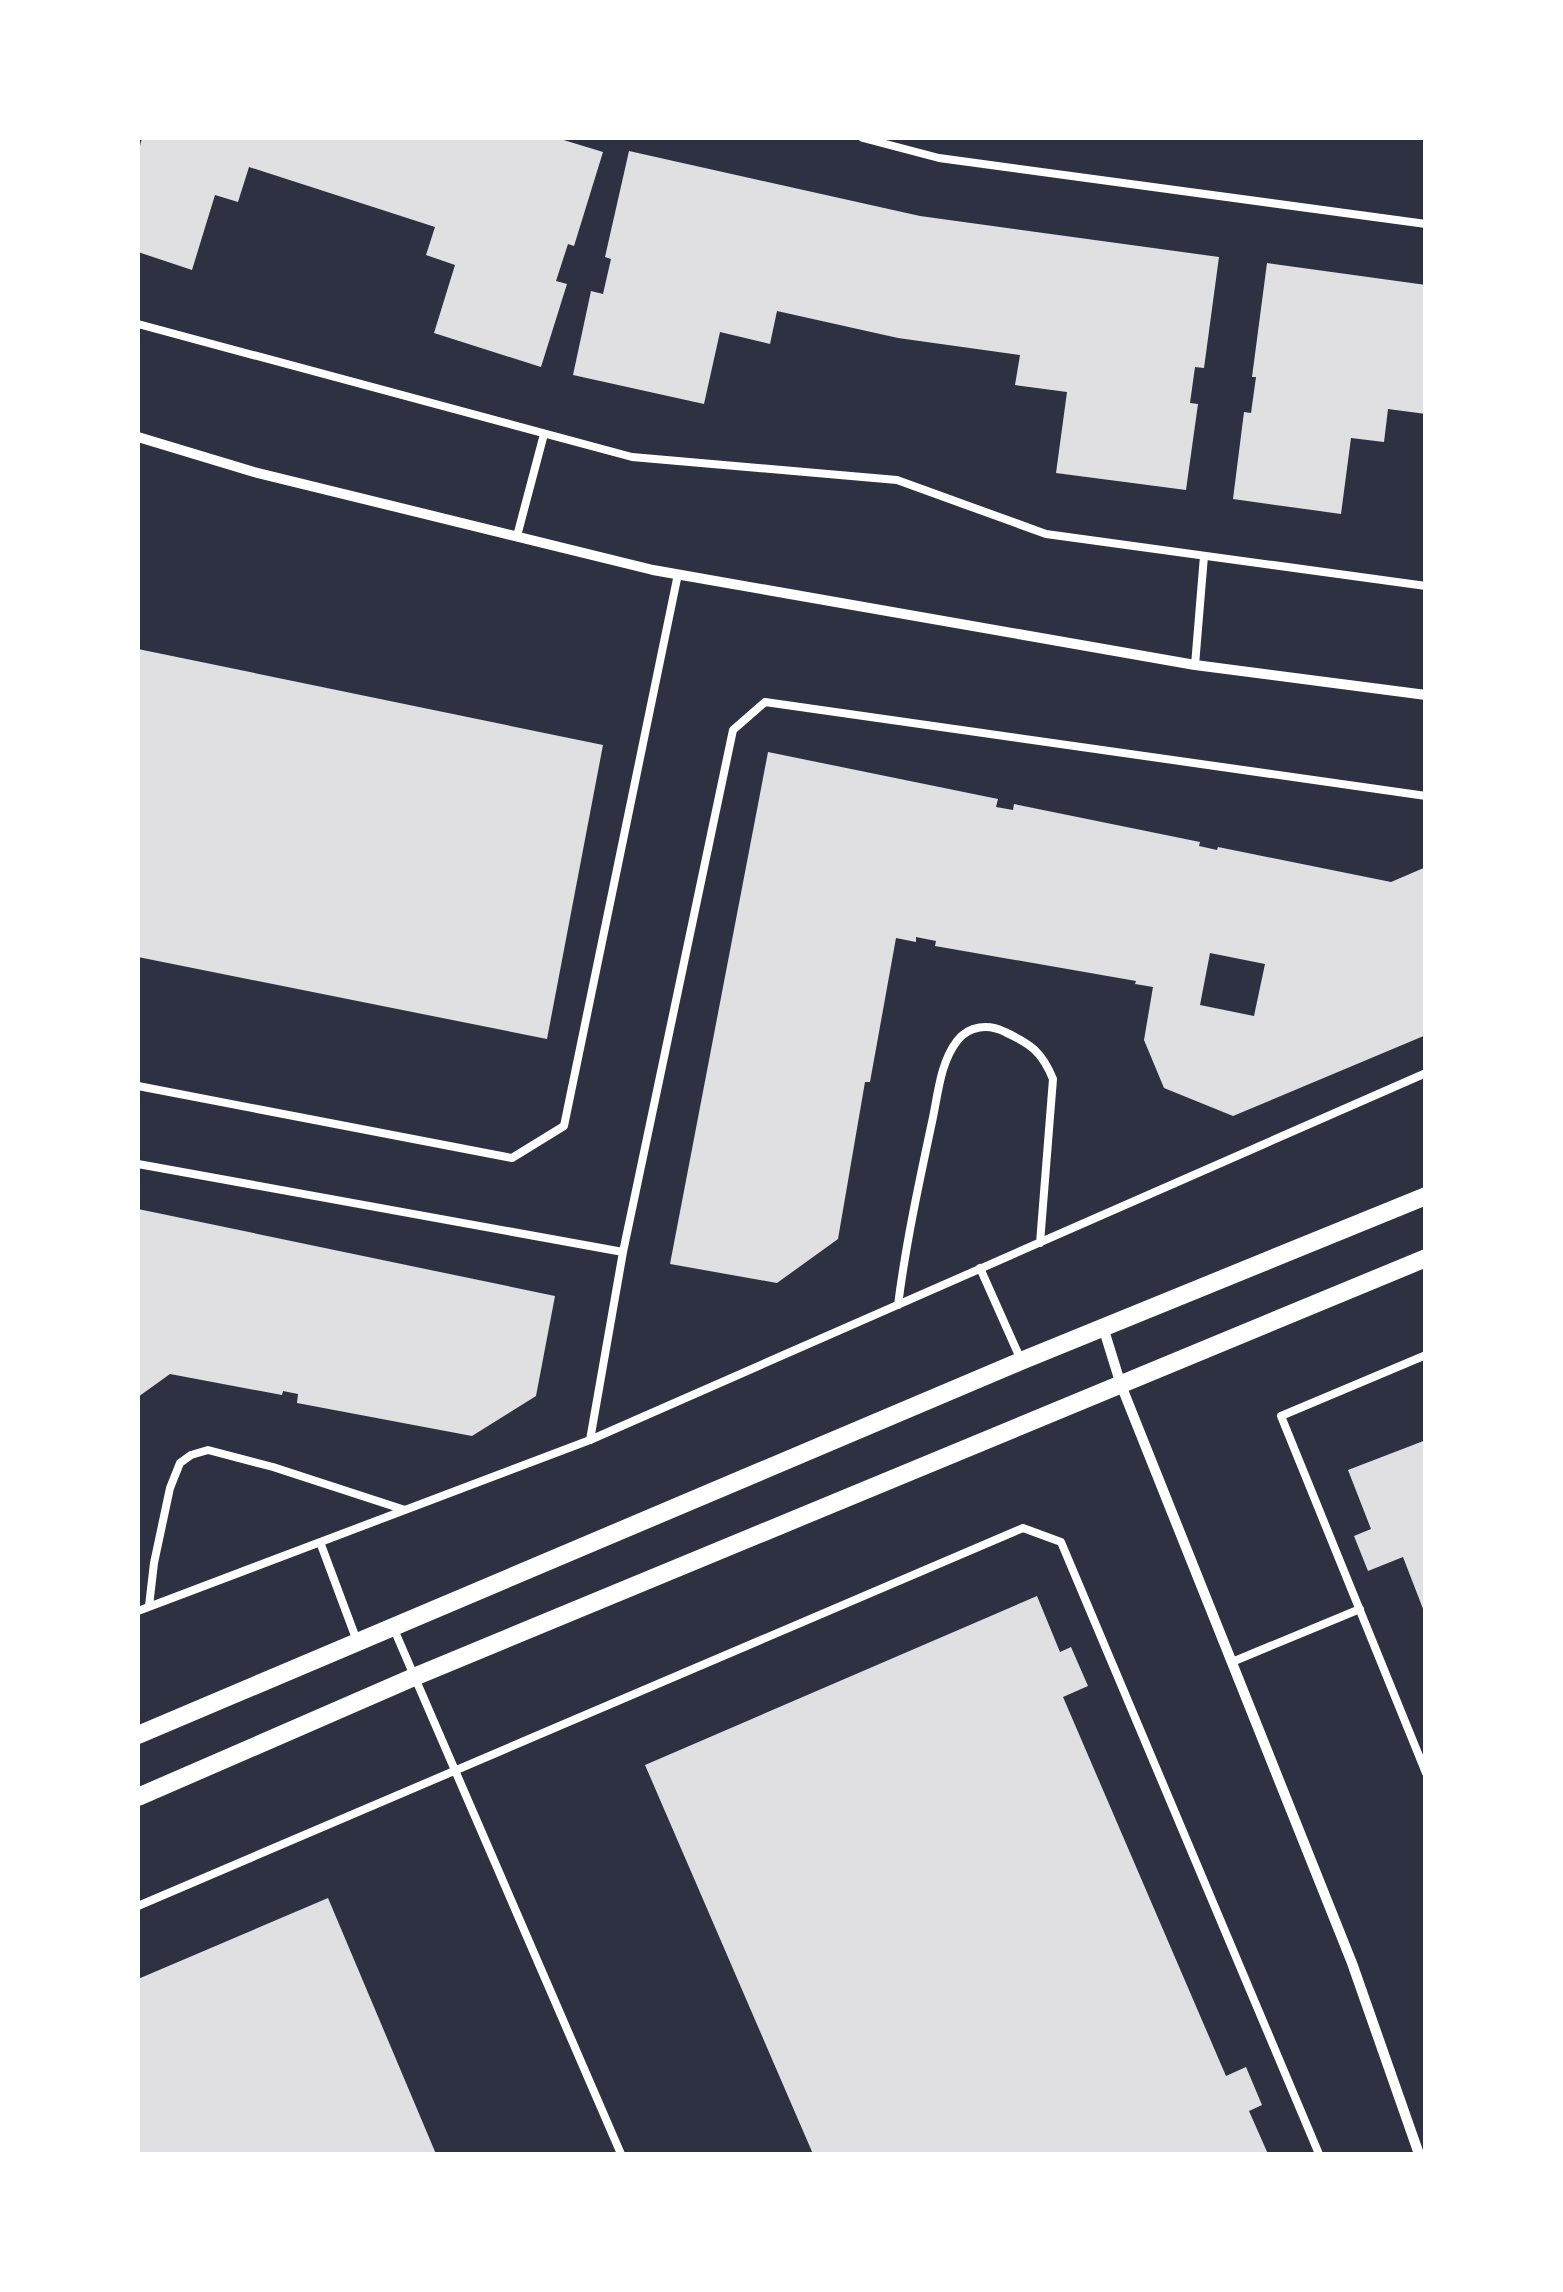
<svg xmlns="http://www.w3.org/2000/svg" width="1563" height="2292" viewBox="0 0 1563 2292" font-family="'Crimson Pro',serif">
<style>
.building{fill:#e0e0e3;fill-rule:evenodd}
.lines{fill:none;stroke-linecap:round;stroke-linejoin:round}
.service{stroke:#fff;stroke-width:8}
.minor{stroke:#fff;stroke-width:10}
.tertiary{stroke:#fff;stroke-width:18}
</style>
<rect width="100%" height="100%" fill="#2d3142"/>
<path class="building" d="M142 138H557L603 152 574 246 568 244 556 281 567 284 541 367 434 333 455 265 426 255 435 227 249 167 238 202 215 195 192 270 138 252V153Z
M629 151 920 216 1219 257 1204 368 1195 367 1190 403 1198 404 1186 490 1056 473 1067 392 1015 385 1020 355 898 338 777 311 770 344 720 332 704 404 573 375 591 291 603 294 611 259 605 257Z
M1267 263 1426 285V414L1388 409 1384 442 1351 438 1341 514 1233 499 1244 412 1251 413 1256 377H1252Z
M138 649 603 745 547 1039 138 957Z
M768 752 998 799 996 807 1013 810 1014 804 1200 842 1199 846 1217 850 1218 847 1391 882 1426 867V1035L1233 1116 1164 1088 1144 1040 1153 987 1135 984 1136 981 935 946 936 941 916 937V942L896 938 870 1082H865L838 1239 777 1283 670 1264ZM1210 953 1265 964 1254 1016 1200 1005Z
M138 1209 555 1296 536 1396 472 1436 297 1403 298 1394 283 1391 282 1395 170 1374 138 1397Z
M1426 1440V1614H1425L1403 1557 1368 1571 1354 1536 1371 1529 1348 1470Z
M1037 1596 1060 1652 1071 1647 1088 1686 1063 1697 1226 2076 1246 2067 1262 2105 1249 2111 1268 2154H813L645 1765Z
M328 1898 436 2154H138V1979Z"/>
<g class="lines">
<path class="service" d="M863 138 939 158 1426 224
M138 324 632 457 897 480 1046 534 1426 586
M517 536 544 434
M1195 665 1204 556
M138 1086 512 1158 564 1126 678 574
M138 1164 623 1252 733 730 765 702 1426 796
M980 1268 1021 1360
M898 1305C906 1243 919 1183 932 1122 938 1095 940 1063 957 1041 969 1025 989 1024 1005 1032 1031 1044 1042 1052 1053 1079L1040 1243
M1426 1355 1281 1416 1426 1773
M590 1440 623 1252
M320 1542 357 1641
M149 1606 154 1563 170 1488 180 1463 191 1455 208 1450 273 1467 405 1510
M138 1611 590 1440 1426 1073
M393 1627 621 2154
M1232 1662 1360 1609
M138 1906 1023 1528 1061 1542 1319 2154"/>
<path class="minor" d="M138 437 254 472 653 570 1195 665 1426 695
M1103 1327 1121 1385 1352 1963 1419 2154"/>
<path class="tertiary" d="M138 1735 1021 1361 1426 1196
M138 1797 414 1677 1426 1258"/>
</g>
<rect width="1563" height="2292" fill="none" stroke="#ffffff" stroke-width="280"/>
</svg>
